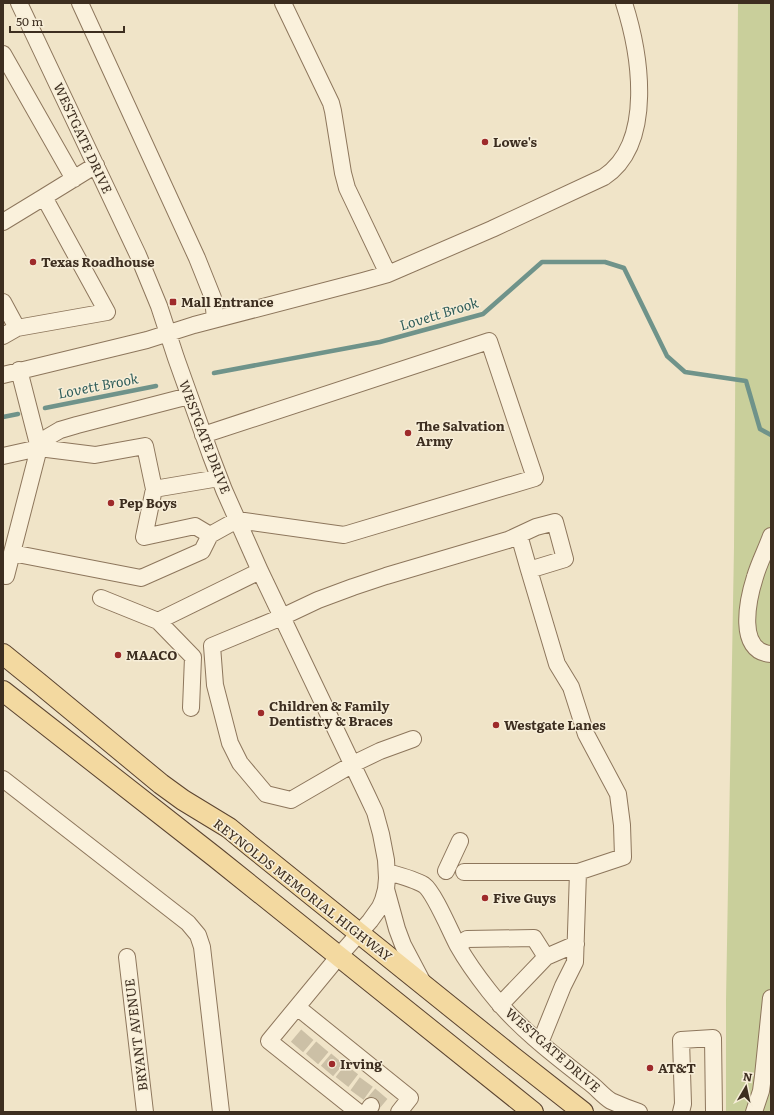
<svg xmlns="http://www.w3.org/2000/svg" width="774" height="1115" viewBox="0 0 774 1115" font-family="Literata,serif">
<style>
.green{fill:#c9cf9b}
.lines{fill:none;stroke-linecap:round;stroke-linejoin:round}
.stream{stroke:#6f938a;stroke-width:4.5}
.minor-tunnel{stroke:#ccc0a6;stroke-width:16;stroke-dasharray:16 8;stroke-linecap:butt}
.minor-casing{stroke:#8d765c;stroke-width:18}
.major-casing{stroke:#5b4430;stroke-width:22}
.minor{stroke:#faf1dc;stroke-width:16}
.major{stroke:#f3d9a0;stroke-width:20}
.poi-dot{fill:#9e2a2b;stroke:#f7eed8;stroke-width:1.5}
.labels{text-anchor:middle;stroke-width:3;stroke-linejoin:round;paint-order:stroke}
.street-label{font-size:13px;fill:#3d2e20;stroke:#f7eed8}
.poi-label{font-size:13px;font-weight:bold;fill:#3d2e20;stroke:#f7eed8;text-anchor:start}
.water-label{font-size:14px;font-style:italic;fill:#2f5d5a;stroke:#f7eed8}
</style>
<rect width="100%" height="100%" fill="#f0e4c8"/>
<path class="green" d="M738 3H771V1112H726V1001L734 547Z"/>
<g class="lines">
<path class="stream" d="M214 373 380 342 483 314 542 262H605L624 268 667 356 685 372 746 381 760 429 771 435
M45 408 156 386
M3 417 18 414"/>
<path class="minor-tunnel" d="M297 1047 308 1034
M312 1059 323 1046
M327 1071 338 1058
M342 1082 352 1069
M357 1095 367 1081
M371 1106 382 1093"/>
<defs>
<path id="minor" d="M19 3 138 255 159 306 176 358 211 456 224 490 260 571 367 795 375 812 381 834 386 860 387 878 386 889 383 900 380 907 370 921 339 956 269 1041 358 1112
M80 3 197 258 213 298 215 319
M3 54 74 179
M44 197 96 165
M3 222 44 197 107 312 17 328 3 336
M388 274 492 229 604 177C655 143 640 53 624 3
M3 302 17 328
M3 375 147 340 194 325 363 281 388 274 347 188 343 173 333 111 331 103 283 3
M203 435 489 341 535 478 344 535 237 520 210 535
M39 448 95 455 145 446 154 489
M3 456 39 448 19 370
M519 535 529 570
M771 536C766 550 759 563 755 577 748 599 736 652 771 654
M12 553 141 578 202 551 210 535 195 526 144 537 154 489 219 478
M6 576 39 448 48 437 60 430 77 425 189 396
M101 598 158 621 260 571
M158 621 193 657 191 708
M413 739 380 751 353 764 291 800 266 794 240 763 230 743 215 685 212 646 282 617 318 600 353 587 386 576 508 540 536 527 555 522 565 559 529 570 557 664 571 687 586 734 618 794 622 825 623 857 578 872H464
M3 779 188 923 198 935 202 947 221 1112
M446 871 460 841
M387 872C398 875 414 879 424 885 434 892 451 933 458 946 467 962 478 977 489 991 517 1027 554 1055 590 1083 597 1088 603 1096 611 1101 620 1105 630 1109 639 1112
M386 889 397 929 403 945 422 981
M458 945 467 939 534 938 546 957
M127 957 145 1112
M500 1005 546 957 576 944
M297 1007 410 1098 399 1112
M540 1043 563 986 575 962 578 872
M367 1112 371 1106
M681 1112 683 1104 681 1040 713 1038 714 1112
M754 1112 761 1091 763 1076 771 998"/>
<path id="major" d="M3 654 40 684 161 784 183 800 229 828 252 847 513 1057 583 1112
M3 691 215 857 533 1112"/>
</defs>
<use href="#minor" class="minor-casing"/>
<use href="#major" class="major-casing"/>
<use href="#minor" class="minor"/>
<use href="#major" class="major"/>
</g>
<g class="poi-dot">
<circle cx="485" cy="142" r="4"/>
<circle cx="33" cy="262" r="4"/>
<rect x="169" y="298" width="8" height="8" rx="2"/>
<circle cx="408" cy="433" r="4"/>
<circle cx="111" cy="503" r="4"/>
<circle cx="118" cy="655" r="4"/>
<circle cx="261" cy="713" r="4"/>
<circle cx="496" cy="725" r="4"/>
<circle cx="485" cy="898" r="4"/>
<circle cx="332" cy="1064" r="4"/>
<circle cx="650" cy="1068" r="4"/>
</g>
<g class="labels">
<g class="street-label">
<text transform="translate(83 138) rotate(65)" y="5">WESTGATE DRIVE</text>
<text transform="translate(205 437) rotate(69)" y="5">WESTGATE DRIVE</text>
<text transform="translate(303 890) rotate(38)" y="5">REYNOLDS MEMORIAL HIGHWAY</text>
<text transform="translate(136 1035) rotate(-97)" y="5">BRYANT AVENUE</text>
<text transform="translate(553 1050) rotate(41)" y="5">WESTGATE DRIVE</text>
</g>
<g class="poi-label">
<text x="493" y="147">Lowe's</text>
<text x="41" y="267">Texas Roadhouse</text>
<text x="181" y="307">Mall Entrance</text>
<text x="416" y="431">The Salvation<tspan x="416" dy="15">Army</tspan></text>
<text x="119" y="508">Pep Boys</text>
<text x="126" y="660">MAACO</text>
<text x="269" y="711">Children &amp; Family<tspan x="269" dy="15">Dentistry &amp; Braces</tspan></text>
<text x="504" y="730">Westgate Lanes</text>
<text x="493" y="903">Five Guys</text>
<text x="340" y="1069">Irving</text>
<text x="658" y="1073">AT&amp;T</text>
</g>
<g class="water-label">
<text transform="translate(439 314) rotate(-17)" y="5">Lovett Brook</text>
<text transform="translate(98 386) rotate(-11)" y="5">Lovett Brook</text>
</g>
</g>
<rect width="774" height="1115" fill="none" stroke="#3d2e20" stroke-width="8"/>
<g transform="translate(746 1087) rotate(9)" stroke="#f7eed8" stroke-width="3" paint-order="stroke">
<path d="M0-3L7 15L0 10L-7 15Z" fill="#3d2e20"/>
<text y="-6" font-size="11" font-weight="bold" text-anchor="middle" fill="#3d2e20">N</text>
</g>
<path d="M10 26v6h114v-6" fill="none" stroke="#3d2e20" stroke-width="2"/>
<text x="16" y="26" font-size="12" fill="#3d2e20" stroke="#f7eed8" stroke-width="3" paint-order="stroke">50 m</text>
</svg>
